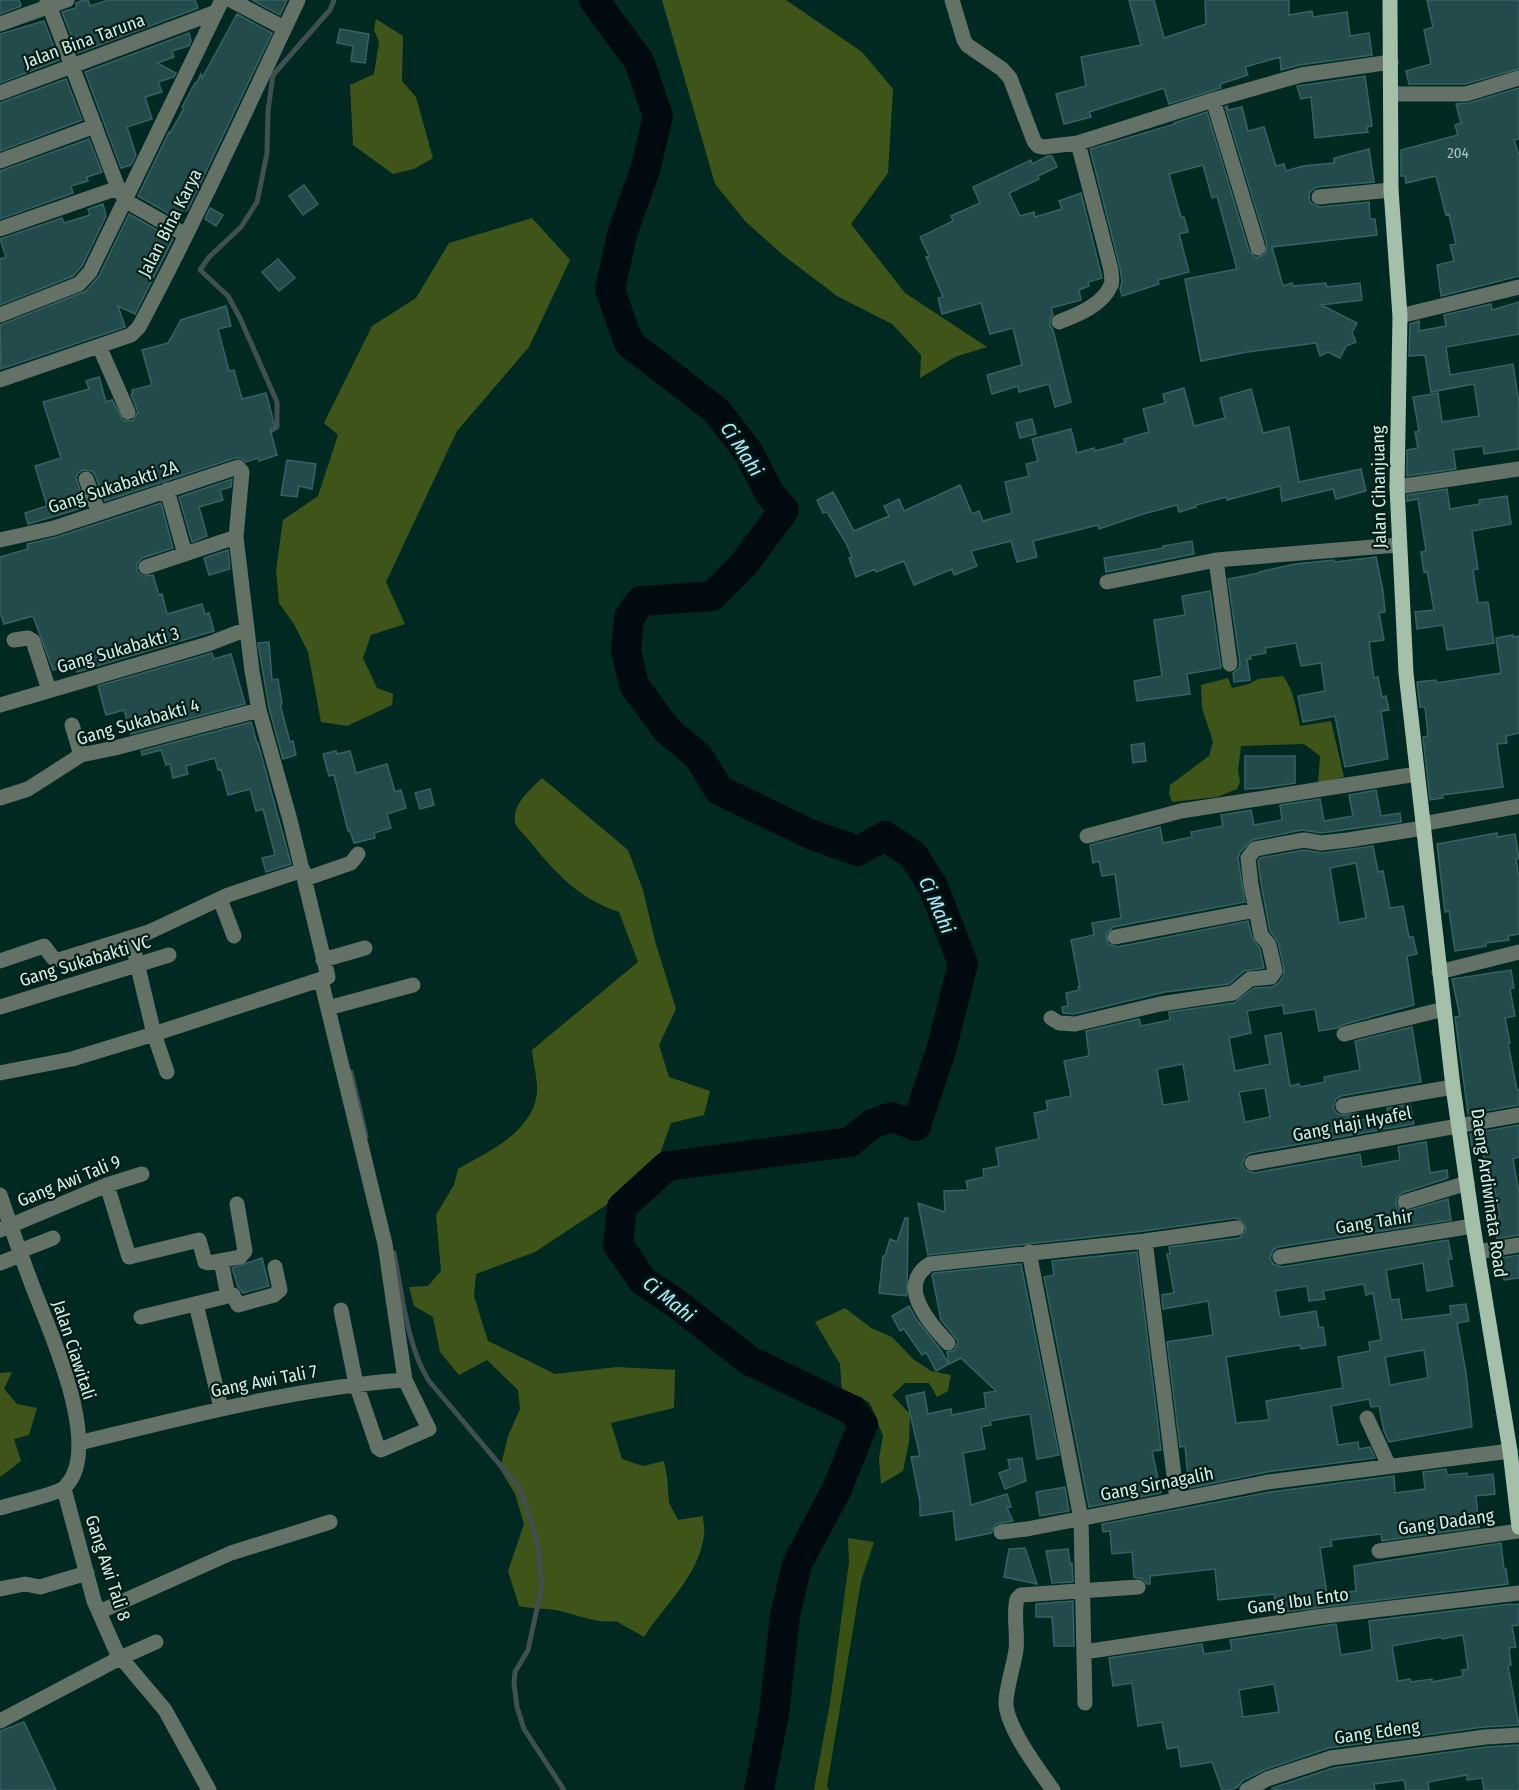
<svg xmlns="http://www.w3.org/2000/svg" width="1519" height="1790" viewBox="0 0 1519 1790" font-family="'Fira Sans Condensed',sans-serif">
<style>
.green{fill:#3b5113}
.forest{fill:#3f5418}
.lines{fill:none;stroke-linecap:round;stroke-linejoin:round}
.stream{stroke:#424f50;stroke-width:5}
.river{stroke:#010b0f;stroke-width:30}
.building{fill:#234b4c;stroke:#366264;stroke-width:1.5;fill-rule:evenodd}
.minor{stroke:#647166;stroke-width:15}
.major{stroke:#a5c0aa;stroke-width:15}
.labels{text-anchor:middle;stroke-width:4.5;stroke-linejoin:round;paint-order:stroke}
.number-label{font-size:15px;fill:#abc4c0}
.street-label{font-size:18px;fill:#d8ede6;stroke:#011f18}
.water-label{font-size:20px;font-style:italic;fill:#b6e8fa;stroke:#011f18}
</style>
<rect width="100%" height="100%" fill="#002a21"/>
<path class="green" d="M848 1538 874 1542 861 1581 827 1786 829 1790H814L830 1703 849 1562Z"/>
<path class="forest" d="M662 0H786L862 52 893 89 888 173 851 224 905 293 987 347 955 357 920 378 921 355 892 324 837 296 783 255 746 222 715 184Z
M376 19 403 36 402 81 416 97 433 158 414 169 393 174 353 145 350 85 374 74 379 42 374 30Z
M532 218 570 260 529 347 457 431 386 582 405 624 371 635 363 658 377 688 393 694 392 705 347 726 321 722 308 652 294 624 279 603 276 570 283 520 318 496 338 435 324 423 372 326 416 298 449 243Z
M1283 676C1294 691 1296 708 1300 726L1331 721 1344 777 1318 784 1320 756 1304 744 1241 746 1238 770 1240 782 1237 789 1217 797 1172 802 1169 793 1170 785 1209 756 1213 742 1202 708 1201 685 1228 678 1232 688 1249 684 1258 679Z
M542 778 628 850 643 890 655 941 676 1009 659 1045 669 1077 710 1091 704 1115 671 1123 653 1174 535 1252 476 1274 474 1296 488 1341 555 1374 617 1367 675 1370 674 1408 611 1423 622 1459 643 1466 664 1461 667 1477 669 1503 678 1520 703 1516C703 1522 705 1529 704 1535 699 1576 665 1604 644 1637L616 1621C595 1624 576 1614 556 1610 544 1608 531 1609 519 1606L508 1571 524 1524 515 1494 500 1469 508 1436 520 1409 518 1390 487 1360 459 1375 440 1352 433 1317 414 1306 409 1287 428 1286 441 1271 436 1215 454 1185 458 1169C489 1151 532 1133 537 1093 538 1080 533 1063 532 1050L638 962 619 912C577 898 554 871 527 838 520 830 513 826 515 815 516 801 533 787 542 778Z
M845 1308 871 1328 892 1337 913 1359 931 1371 951 1375 948 1391 937 1397 929 1383H905L892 1395 910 1414 909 1442 903 1471 881 1484 879 1458 883 1436 870 1403 861 1397 842 1391 840 1364 815 1322Z
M12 1372 4 1389 17 1404 37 1408 29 1435 14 1439 21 1461 0 1477V1373Z"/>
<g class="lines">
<path class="stream" d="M266 434 277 427V402L240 318 228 296 200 270 209 257 241 227 257 202 267 153 268 111 273 75 322 19 330 10 334 0
M351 1072 366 1136
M394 1253C402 1293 407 1347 429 1381L518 1486 526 1505 538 1546 542 1585 528 1650 515 1672 514 1683 517 1707 524 1729 564 1790"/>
<path class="river" d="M594 0 639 61 658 116 645 170 622 234 610 290 629 343 717 411 749 453 770 494 784 510 744 564 712 596 641 601 629 618 626 651 634 685 667 730 699 757 719 790 810 834 858 851 885 836 913 855 933 886 963 964 942 1047 916 1126 892 1117 872 1124 850 1142 667 1166 622 1207 618 1245 643 1281 676 1303 750 1361 852 1410 863 1424 836 1491 797 1564 785 1616 774 1714 759 1790"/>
</g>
<path class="building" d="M0 0H19L21 6 0 14Z
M84 0H88L90 6 109 0H195L198 8 78 53 62 12 76 8V3Z
M252 0H287L280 15Z
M1129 0H1154L1164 38 1206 24 1205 0H1289V15L1312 11 1313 17 1347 12 1350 36 1369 33 1372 55 1299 65 1281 70 1280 57 1245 67 1248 75 1220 84 1221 88 1169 104 1164 88 1089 112 1091 117 1064 124 1056 94 1086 86 1081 57 1141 45Z
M1427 0H1519V69L1465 84H1409L1406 71 1431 64 1424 30 1433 27Z
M237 14 272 33 188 209 186 211 183 210 178 219 138 196 169 132 170 133 184 108 182 107 195 83 196 84 201 74 202 78Z
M44 21 59 60 0 83V34Z
M340 29 369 34 365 63 351 61 353 46 337 43Z
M189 33 191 41 189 46 172 51 174 57 157 63 176 73 174 77 158 82 162 92 145 97 152 119 127 127 136 155 131 165 121 168 85 72Z
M1365 76 1372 126 1367 127 1368 132 1315 138 1311 97 1301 99 1297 86Z
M66 79 82 120 0 151V103Z
M1519 88V139L1514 140 1519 156V276L1441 296 1437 265 1454 261 1450 245 1456 244 1449 214 1446 215 1436 176 1406 183 1405 176H1401V150L1458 135 1455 125 1461 123 1456 104 1469 103Z
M1227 106 1228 110 1242 107 1248 131 1264 127 1276 166 1284 164 1286 171 1303 166 1334 163V158L1369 149 1374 182 1317 187 1310 192 1309 199 1311 203 1319 207 1369 202 1370 219H1375L1377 235 1272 247 1283 286 1292 283 1293 286 1326 283 1327 287 1360 283 1362 300 1321 305 1357 323 1352 333 1356 342 1346 346 1340 358 1328 352 1320 356 1316 343 1247 352 1201 361 1185 279 1237 269 1217 196 1212 198 1203 165 1169 174 1181 217H1184L1188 232 1179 234 1189 272 1158 280 1159 284 1122 296 1120 289 1122 282 1120 268 1090 149 1175 124 1174 123 1207 112 1249 251 1256 258 1265 254 1267 245 1225 107Z
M89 139 102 172 87 177 88 181 71 186 73 193 0 219V171Z
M1048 156H1052L1057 167 1038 176 1039 179 1009 193 1020 216 1034 212 1035 217 1062 209 1059 201 1081 193 1102 278 1088 282 1089 286 1079 290 1081 300 1051 308 1053 315 1050 320V325L1053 330 1071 402 1055 407 1049 384 1019 392 1018 386 992 394 987 375 1022 365 1013 328 990 334 981 303 942 314 938 298 943 297 926 257 929 256 920 237 953 221 951 216 980 203 973 187 1031 160 1032 164Z
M304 185 318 204 303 215 289 196Z
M103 204 106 216 82 266 73 276 0 305V259L6 257 0 239 62 218 64 223 90 215 88 209Z
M210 208 223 215 216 226 205 219Z
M129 214 173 239 135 314 118 306 125 327 1 369 0 325 86 291 99 276Z
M278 259 295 278 279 291 262 272Z
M1519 302V334L1446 347 1450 375 1513 364 1519 404V449L1484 454 1483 446 1453 450 1456 469 1407 476V450L1418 448 1415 432 1419 431 1413 397 1438 393 1442 422 1479 416 1474 384 1431 392 1425 355 1409 356 1410 324 1419 321V331L1446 326 1444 315 1491 304 1492 310Z
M226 306 231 326 218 329 229 371 234 370 242 399 266 393 275 427 270 429 277 455 259 461 258 458 246 462 241 458H235L105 501 95 475 92 471 83 470 78 473 76 478 86 507 28 524 25 513 47 506 35 466 61 458 43 402 89 389 86 381 99 377 106 402 112 400 123 420 132 421 138 412 131 394H133L132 390 152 385 142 350 168 343 181 320Z
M1184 388 1194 426 1225 418 1220 398 1251 389 1263 433 1289 427 1299 482 1361 469 1366 491 1336 499 1333 489 1282 501 1280 486 1227 500 1226 497 1196 505V507L1179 512 1177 505 1143 514 1099 529 1098 525 1033 541 1037 557 1017 562 1011 541 971 551 977 566 954 575 952 569 914 585 904 561 876 572 875 569 856 577 849 558 852 557 846 543 827 512 823 513 817 500 833 492 854 531 889 516 884 506 899 499 904 511 960 485 972 514 979 511 983 521 1012 513 1005 482 1029 476 1026 464 1038 461 1032 439 1071 429 1077 453 1094 448 1095 451 1125 443 1124 439 1149 432 1143 409 1165 403 1163 394Z
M1032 419 1036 434 1020 438 1016 423Z
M287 460 316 464 312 489 299 486 297 497 281 495Z
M232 479 231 487 220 490 223 500 199 507 207 536 192 542 179 497Z
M1447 489 1450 509 1480 504 1479 500 1507 496 1511 524 1472 531 1478 569 1473 570 1478 603 1488 602 1494 643 1447 650 1443 625 1417 629 1415 612 1434 610 1427 571 1424 572 1421 552 1426 551 1418 499 1407 501V495Z
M161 503 173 548 142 558 137 564V571L143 576 153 575 159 595 162 594 167 614 202 604 205 614 209 613 214 631 77 672 75 664 53 670 33 616 4 624 0 612V557L28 549 27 544 57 537Z
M1192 541 1194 554 1106 572 1104 558 1164 548 1163 546Z
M228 550 230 569 209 575 204 558Z
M1376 557 1383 591 1385 612 1379 613 1384 640 1369 642 1374 678 1378 677 1382 697 1386 696 1389 710 1381 711 1388 759 1345 767 1335 716 1303 722 1298 696 1325 691 1321 663 1301 666 1296 643 1265 648 1266 653 1250 656 1251 659H1247L1250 680 1234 682 1233 673 1239 668 1240 663 1228 579 1259 573V572L1295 564 1334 560 1335 562Z
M1210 591 1221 668 1187 674 1190 694 1137 701 1134 681 1162 676 1154 620 1185 615 1182 596Z
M1513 635V637L1519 636V733L1506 736 1507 743 1497 744 1503 787 1442 795 1443 798 1430 800 1423 737 1428 736 1425 707H1420L1417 682 1436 680 1437 683 1501 673 1496 638Z
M269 642 272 680 278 679 282 704H280L290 742 293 741 296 755 283 759 269 708 258 643Z
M212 653 214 659 231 654 245 704 131 734 124 710 106 715 98 686Z
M251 722 257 743H258L291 864 266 872 262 858 275 855 263 809 256 811 250 789 228 795 221 769 218 770 215 758 186 766 188 774 173 778 170 764 166 765 161 750 142 755 141 751Z
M1144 743 1146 761 1133 763 1131 745Z
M336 751 337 754 350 751 356 773 387 764 395 792 401 790 406 808 387 814 391 828 374 833 375 838 354 843 350 831H348L334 775 329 776 323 754Z
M1245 756H1295V783L1262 788 1245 789Z
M430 789 434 805 420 809 415 793Z
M1376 790 1381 816 1400 813 1401 822 1321 833 1302 830 1252 840 1240 852 1238 858 1245 902 1113 927 1106 934 1108 944 1117 947 1248 921 1252 937 1260 949 1264 968 1244 971 1229 984 1165 992 1074 1014 1063 1013 1062 1007 1068 1006 1066 993 1079 990 1078 987H1080L1071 940 1094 935 1092 923 1121 918 1115 874 1102 876 1099 861 1093 863 1090 845 1160 827 1163 843 1192 837 1191 832 1223 826 1221 815 1251 810 1254 825 1282 820 1280 805 1320 799 1324 821 1353 816 1349 795Z
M1497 833V837L1515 834 1519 859H1516L1519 879V934L1508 936 1509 940 1486 943V946L1455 951 1449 911 1445 912 1437 844Z
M1373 846 1378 872 1383 871 1390 908 1403 906 1409 937H1413L1417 954 1407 956 1414 1005 1342 1025 1337 1028 1319 1031 1315 1009 1284 1014 1283 1005 1247 1011 1251 1033 1229 1038 1235 1071 1270 1064 1265 1036 1281 1033 1290 1086 1299 1084 1300 1087 1325 1082 1324 1077 1360 1070 1355 1041 1412 1027 1421 1082 1341 1096 1336 1099 1333 1107 1336 1113 1340 1115 1358 1113 1360 1120 1388 1115 1387 1108 1410 1104 1414 1124 1250 1153 1245 1156 1242 1164 1245 1170 1254 1173 1360 1154 1362 1167 1400 1160 1398 1147 1426 1142 1430 1173 1447 1170 1448 1178 1402 1193 1396 1199V1205L1402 1211H1407L1448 1199 1451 1220 1278 1247 1273 1250 1270 1258 1273 1264 1282 1267 1448 1240 1452 1259H1448L1453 1286 1427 1291 1423 1263 1386 1270 1391 1300 1399 1299 1402 1320 1451 1314 1450 1306 1466 1304 1469 1321 1457 1323 1466 1373 1472 1427 1389 1442 1384 1431 1379 1406 1371 1407 1369 1399 1331 1406 1338 1445 1358 1442 1359 1449 1370 1447 1375 1458 1267 1472 1189 1488 1185 1446 1180 1447 1167 1342 1213 1335 1208 1301 1163 1309 1162 1295 1174 1293 1167 1254H1170L1169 1247 1239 1238 1246 1231 1244 1222 1236 1218 1144 1231 928 1255 918 1203 945 1212 944 1191 968 1190 966 1181 984 1177 983 1169 999 1166 996 1148 1039 1139 1034 1113 1048 1110 1046 1101 1071 1096 1064 1061 1089 1056 1086 1031 1139 1019 1141 1026 1170 1020 1169 1012 1234 1003 1254 988 1272 987 1279 983 1283 976 1284 969 1278 942 1270 931 1261 884 1258 861 1260 858 1304 850 1322 853ZM1356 863 1366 918 1339 923 1330 868ZM1183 1064 1189 1101 1163 1105 1157 1069ZM1265 1088 1270 1117 1245 1122 1239 1092ZM1364 1284 1366 1295 1373 1293 1381 1340 1369 1342 1370 1351 1338 1357 1343 1388 1266 1401 1269 1420 1236 1423 1226 1357 1300 1345 1301 1349 1326 1345 1323 1327 1319 1328 1316 1311 1280 1317 1275 1291 1307 1286 1309 1301 1325 1299 1323 1291ZM1424 1350 1428 1378 1390 1385 1385 1357Z
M1511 970 1514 988 1510 989 1515 1016 1505 1018 1510 1043H1508L1517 1090H1519V1105L1468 1114 1455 1017 1460 1016 1452 979Z
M1519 1125V1157L1513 1159 1519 1193V1235L1497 1239 1496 1233 1493 1234 1490 1218 1500 1216 1490 1166 1486 1167 1483 1152 1473 1154 1470 1134Z
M905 1218H908L907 1296 879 1293 883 1256H885L890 1239 897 1242Z
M1137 1252 1161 1450 1152 1451 1161 1493 1089 1507 1044 1277 1054 1275 1052 1261Z
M1519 1255V1278L1504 1280 1500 1258Z
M262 1258 269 1286 243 1293 238 1287 232 1268Z
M1021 1264 1059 1455 1037 1459 1030 1414 990 1421 991 1425 981 1427 985 1449 963 1453 971 1505 1007 1494 1011 1507 1007 1508 1013 1521 996 1524 991 1533 956 1540 953 1511 920 1516V1502L911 1457 920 1456 906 1396 924 1392 928 1414 951 1409 952 1415 986 1408 984 1393 996 1391 961 1358 949 1364 947 1352 955 1350 958 1341 941 1320 932 1275 934 1273Z
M909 1306 917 1320 940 1349 949 1364 936 1371 926 1352 922 1355 904 1329 900 1331 892 1316Z
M1022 1458 1026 1481 1005 1489 999 1473 1010 1469 1008 1460Z
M1446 1469 1447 1475 1467 1473V1477L1493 1474 1495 1494 1476 1496 1479 1527 1382 1541 1381 1534 1331 1540 1332 1546 1320 1548 1327 1594 1356 1591 1354 1566 1501 1543 1504 1569H1506L1508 1584 1284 1612 1282 1600 1275 1601 1274 1594 1218 1600 1215 1569 1150 1576V1584H1147L1143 1579 1134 1577 1132 1552 1112 1554 1110 1531 1103 1532 1102 1524 1270 1492 1394 1476 1395 1493 1425 1489 1423 1472Z
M1065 1487 1069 1511 1040 1516 1036 1492Z
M1025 1548 1037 1584 1004 1577 1009 1549Z
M1068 1549 1070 1564 1072 1563 1073 1582 1052 1583 1046 1551Z
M1073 1601 1074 1646H1054L1052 1617H1036V1604Z
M1510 1604V1605L1519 1604V1625L1512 1626 1516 1647 1509 1648 1511 1665 1508 1666 1519 1725 1484 1727 1329 1748 1264 1770 1242 1781 1238 1787 1229 1790H1222L1212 1762 1181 1767 1178 1747 1167 1749 1162 1722 1138 1726 1132 1683 1113 1686 1109 1658 1202 1644 1204 1654 1232 1650 1230 1640 1336 1624 1341 1655 1372 1650 1369 1621ZM1463 1635 1468 1669 1462 1670 1463 1676 1432 1682V1679L1411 1682 1410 1679 1398 1681 1392 1646 1441 1637 1442 1639ZM1274 1684 1279 1712 1243 1717 1239 1690Z
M24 1722 56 1790H0V1731Z
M1519 1745V1790H1484L1482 1778 1467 1780V1775L1428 1782 1429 1790H1406L1404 1780 1374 1784 1375 1790H1272V1788L1333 1768 1486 1747Z"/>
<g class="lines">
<path class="minor" d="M47 0 118 188 126 201 186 235
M231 0 284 28
M952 0 964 40 967 45 1002 69 1010 78 1034 141 1038 146 1044 147 1078 143 1213 100 1301 75 1391 62
M0 24 67 0
M0 93 216 12
M1391 94H1466L1519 78
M1213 100 1258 248
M0 161 95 126
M1319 197 1391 190
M0 229 118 188
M0 315 79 284 90 272 222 0
M1400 316 1519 287
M1059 322C1077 315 1103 305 1111 285 1113 281 1111 275 1111 270L1078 143
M99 346 128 412
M0 380 131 335 139 327C196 220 246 110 298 0
M86 479 99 513
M1397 487 1519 469
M167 490 185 554
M0 540 54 528 238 467 242 472 236 537 252 671 259 710 290 820 328 977 154 1034 72 1059 0 1073
M1216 560 1230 664
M146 567 236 537
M1107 582 1216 560 1398 545
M14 640 28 638 33 641 49 690
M0 705 208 644 247 629
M72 725 81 755
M0 798 28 789 81 755 115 748 259 710
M1422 824 1519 806
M1087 836 1181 811 1417 774
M305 879 351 863 358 854
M220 899 234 936
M1115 937 1256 910
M131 938 154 1034 167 1072
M323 960 365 948
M0 961 44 946 53 958 59 960 149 932 228 895 303 870
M1439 972 1519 952
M321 980 385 1244 405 1380
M0 1007 169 955
M328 1008 413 985
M1051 1018 1059 1023 1075 1024 1160 1004 1233 993 1250 979 1271 977 1275 971 1269 945 1261 935 1251 885 1248 858 1255 849 1304 840 1321 843 1348 840 1423 828
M1344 1034 1444 1009
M1343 1106 1453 1087
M1252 1163 1519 1115
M107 1185 129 1257 199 1240 205 1262 208 1263 240 1257 245 1251 237 1204
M0 1195C11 1227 22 1259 34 1290 50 1332 104 1449 65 1487 58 1494 12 1504 0 1508
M1405 1202 1467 1183
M0 1230 107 1185 142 1174
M1145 1241 1177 1500
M20 1251 53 1238
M1029 1252 1081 1519 1085 1703
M1477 1252 1519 1245
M1280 1257 1473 1226
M221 1261 228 1296
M0 1263 21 1255
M196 1304 221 1408
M141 1317 228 1296 233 1295 238 1305 274 1295 280 1290 275 1267
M948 1343C929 1323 896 1285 930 1264L1145 1241 1237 1228
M1367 1418 1389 1466
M79 1443C186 1417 294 1388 405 1380L429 1429 381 1450 378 1448 356 1384 341 1310
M64 1489 94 1601 117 1653 165 1710 209 1790
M1001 1532 1027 1529 1268 1482 1510 1451
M1379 1551 1519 1531
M0 1589 25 1584 40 1587 87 1573
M99 1612 231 1553 330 1522
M1084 1652 1316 1617 1519 1593
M0 1721 120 1658 156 1642
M1053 1790C1038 1769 1009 1731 1006 1705 1005 1691 1014 1665 1016 1650 1018 1633 1013 1616 1017 1599L1021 1595 1138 1587
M1247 1790 1267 1779 1331 1758 1485 1737 1519 1735"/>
<path class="major" d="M1390 0 1391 190 1400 316 1397 487 1406 673 1453 1087 1473 1226 1510 1451 1519 1527"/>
</g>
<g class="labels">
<g class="number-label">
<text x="1458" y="158">204</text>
</g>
<g class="street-label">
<text transform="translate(84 41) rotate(-20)" y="6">Jalan Bina Taruna</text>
<text transform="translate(170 223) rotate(-63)" y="6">Jalan Bina Karya</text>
<text transform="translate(113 487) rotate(-18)" y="6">Gang Sukabakti 2A</text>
<text transform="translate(1379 487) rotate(-91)" y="6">Jalan Cihanjuang</text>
<text transform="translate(118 650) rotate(-16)" y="6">Gang Sukabakti 3</text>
<text transform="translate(138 722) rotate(-16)" y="6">Gang Sukabakti 4</text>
<text transform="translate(85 961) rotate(-17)" y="6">Gang Sukabakti VC</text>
<text transform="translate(1352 1124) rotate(-11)" y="6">Gang Haji Hyafel</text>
<text transform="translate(69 1181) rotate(-22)" y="6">Gang Awi Tali 9</text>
<text transform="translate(1489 1193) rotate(82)" y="6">Daeng Ardiwinata Road</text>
<text transform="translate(1374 1222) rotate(-9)" y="6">Gang Tahir</text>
<text transform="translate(74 1350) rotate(72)" y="6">Jalan Ciawitali</text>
<text transform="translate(264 1381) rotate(-11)" y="6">Gang Awi Tali 7</text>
<text transform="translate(1157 1484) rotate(-11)" y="6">Gang Sirnagalih</text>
<text transform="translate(1446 1522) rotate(-8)" y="6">Gang Dadang</text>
<text transform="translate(108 1568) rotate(72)" y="6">Gang Awi Tali 8</text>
<text transform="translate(1298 1601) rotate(-8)" y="6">Gang Ibu Ento</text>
<text transform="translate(1377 1732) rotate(-8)" y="6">Gang Edeng</text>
</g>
<g class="water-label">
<text transform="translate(742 449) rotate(57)" y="7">Ci Mahi</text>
<text transform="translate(937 905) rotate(66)" y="7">Ci Mahi</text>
<text transform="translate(669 1299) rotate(39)" y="7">Ci Mahi</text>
</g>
</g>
</svg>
